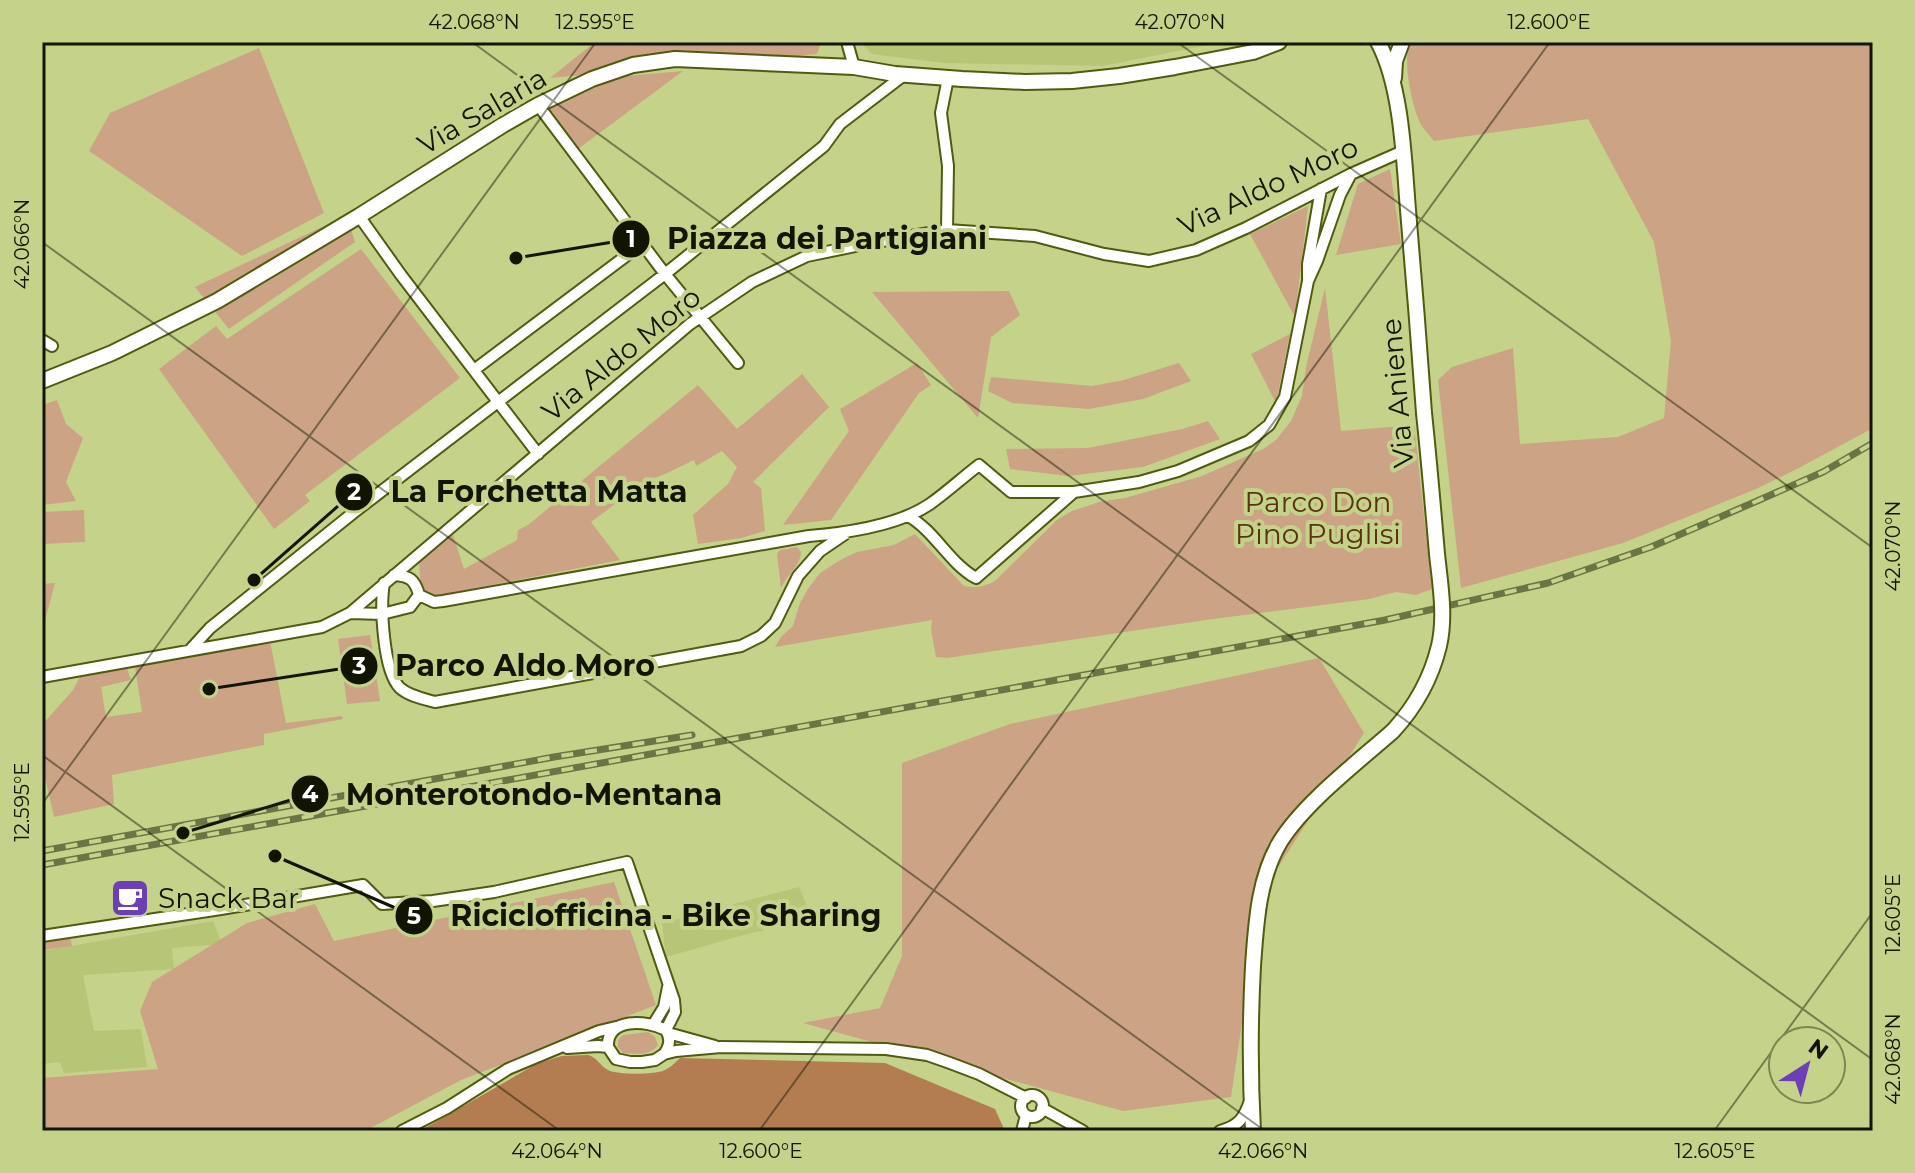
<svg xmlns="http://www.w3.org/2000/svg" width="1915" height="1173" viewBox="0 0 1915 1173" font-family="Montserrat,sans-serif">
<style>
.built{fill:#b7c577}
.green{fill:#cca385}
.forest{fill:#b47c51}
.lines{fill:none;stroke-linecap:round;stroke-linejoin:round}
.street-casing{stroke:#515a0f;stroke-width:14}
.secondary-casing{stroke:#515a0f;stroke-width:18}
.street{stroke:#fff;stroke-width:10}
.secondary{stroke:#fff;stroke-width:14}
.rail-casing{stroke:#6b7445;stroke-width:7}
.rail{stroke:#c5d28a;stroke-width:4;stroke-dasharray:12;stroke-linecap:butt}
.secondary-bridge-casing{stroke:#515a0f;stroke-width:18;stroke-linecap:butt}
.secondary-bridge{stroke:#fff;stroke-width:14}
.ticks{fill:none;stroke:#111500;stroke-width:2;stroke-opacity:0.45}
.labels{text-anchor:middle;stroke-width:8;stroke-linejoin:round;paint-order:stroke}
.street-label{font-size:28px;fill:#111500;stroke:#c5d28a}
.park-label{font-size:28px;fill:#5a3312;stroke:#c5d28a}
.poi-label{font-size:28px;fill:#111500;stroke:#c5d28a;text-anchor:start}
.leader{fill:none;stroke:#111500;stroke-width:3}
.callout-dot{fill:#111500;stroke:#c5d28a;stroke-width:3}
.mark-label{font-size:24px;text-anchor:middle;font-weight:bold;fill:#fff}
.callout-label{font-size:30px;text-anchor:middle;font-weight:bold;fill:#111500;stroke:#c5d28a;stroke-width:8;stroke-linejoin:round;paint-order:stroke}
.neatline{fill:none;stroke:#111500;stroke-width:3}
.ticks-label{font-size:20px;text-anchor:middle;fill:#111500}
</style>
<rect width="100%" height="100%" fill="#c5d28a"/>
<path class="built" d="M861 42H1223L1103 66 943 63 872 54Z
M799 887 813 920 747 934 666 957 662 923Z
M213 921 222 944 172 948 174 969 83 975 94 1031 141 1029 147 1067 64 1073 60 1062 42 1064V951Z"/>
<path class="green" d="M595 42H821L817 54 550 78Z
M1416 42H1873V428L1795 470 1756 489 1623 543 1461 588 1438 380 1452 367 1513 348 1520 444 1618 437 1664 418 1671 341 1654 242 1588 119 1434 141C1430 136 1425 131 1422 126 1412 110 1403 62 1409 45Z
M259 48 324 213 242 256 89 151 110 113Z
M683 71 578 149 545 106 615 77Z
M1390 169 1401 244 1336 255 1358 184Z
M1308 206 1295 317 1250 234Z
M347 215 355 242 229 329 195 287Z
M361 249 460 378 305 495 310 501 274 529 159 369 216 326 227 339Z
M1325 288 1341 431 1414 425 1432 589 1416 595 1396 592 1369 599 1213 619 947 658 936 657 931 629 932 620 775 647 781 637 793 626 800 603 808 589 820 573 842 559 857 552 894 545 915 534 964 586C976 588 986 587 996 580L1057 520 1072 511 1099 502 1125 498 1202 476 1263 449 1276 440 1291 421 1302 396 1306 367Z
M1009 291 1020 315 991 337 978 418 872 292Z
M1290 334 1276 403 1251 354Z
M917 363 931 385 919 393 831 520 783 525 849 431 840 409Z
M1179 363 1191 381 1143 399 1089 409 1012 403 988 391 991 377 1092 386 1124 380Z
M802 374 829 407 753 482 761 488 765 531 741 538 698 544 693 515 728 484 737 467 722 451 696 466 694 460 665 474 646 481 591 522 620 560 435 596 421 593 419 560 453 535 464 569 517 540 518 530 528 525 698 385 737 429Z
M57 400 66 424 83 438 66 482 76 501 42 505V405Z
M1208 421 1220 439 1143 467 1068 476 1010 469 1006 449 1088 448 1182 429Z
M84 510 85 542 42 544V512Z
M797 547 801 552C801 565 786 576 781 588L777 554 780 550Z
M55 583 45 620 42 617V584Z
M370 635 380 701 347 704 338 639Z
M270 641 286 723 342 716 343 719 264 734V745L112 775 114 804 54 817 42 764V725L73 690 81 675 126 666 131 680 101 687 106 717 142 712 135 667Z
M1319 658 1364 733 1261 894 1231 1097 1123 1111 803 1023 880 1008 902 956V763L1010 724Z
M614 882 656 1005 461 1080 365 1131H42V1078L158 1069 140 1011 152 982 247 923 315 904 334 941Z
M70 937 72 946 42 950V941Z
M648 1032 655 1037 658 1045C650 1056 636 1054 623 1053L618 1047V1040L623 1035Z"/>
<path class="forest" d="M588 1055C598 1058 600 1066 608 1070 617 1075 655 1075 665 1070 670 1068 676 1062 680 1058L885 1063 995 1109 1005 1131H420L538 1063 562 1056Z"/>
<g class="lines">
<defs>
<path id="street" d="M847 42 854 67
M538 105 665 274 738 363
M359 216 401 275 538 454
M947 230 948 166 941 113 948 78
M1308 279V264L1321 189
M42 340 52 346
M474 370 642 244
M1074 492 1139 482 1178 471 1249 441 1269 425 1285 397 1308 281 1317 261 1340 195 1351 174
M384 583C380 606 383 671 400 688 409 696 424 699 435 702L741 646 761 636 775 623 798 576 820 551 845 534
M419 595 434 602 443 601 809 536C846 533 899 525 930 504 947 492 962 478 979 465L1011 492H1074L976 578C949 563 935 531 908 516
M350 613 382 614 410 607 419 595C415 579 409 576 394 575
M190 650 210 628 353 513 665 274 824 146 840 124 904 75
M42 677 322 627 350 613 690 324 752 282 807 256 870 243 947 230 1035 236 1104 254 1149 261 1196 250 1246 228 1351 174 1403 151
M42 936 221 909 363 885 382 904 433 901 494 892 627 862 674 1000 675 1012 666 1030C671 1039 670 1046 664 1054
M653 1025 664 1007 668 987
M668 1033 715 1046
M608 1047 616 1059 630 1062H642L655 1060 664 1054 676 1051 721 1047 886 1049 927 1055 950 1063 979 1074 1026 1098
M608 1047C606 1017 647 1020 666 1030
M567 1048 598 1046 608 1047
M1021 1106a11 11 0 1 1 22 0a11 11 0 1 1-22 0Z
M1042 1108 1083 1131
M402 1131 447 1108 508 1069 599 1031 616 1027
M1022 1131 1026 1115
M1220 1131C1239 1126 1244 1118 1250 1101"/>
<path id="secondary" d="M1378 42C1402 86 1404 161 1408 210 1414 278 1419 345 1424 413
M1394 78 1395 61 1402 42
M42 381 112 353 217 301 359 216 503 125 538 105 592 79 633 65 675 59 854 67 895 74 962 79 1025 82 1072 81 1119 76 1175 67 1253 52 1279 42
M1253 1131C1250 1076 1250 1021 1253 966 1256 925 1258 879 1280 842 1304 803 1358 762 1393 731"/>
</defs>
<use href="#street" class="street-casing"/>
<use href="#secondary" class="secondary-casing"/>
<use href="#street" class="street"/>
<use href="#secondary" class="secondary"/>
<defs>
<path id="rail" d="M42 851 554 757 692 735
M42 865 1298 636 1385 620 1548 583 1651 547 1757 501 1823 472 1873 443"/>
</defs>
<use href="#rail" class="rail-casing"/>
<use href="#rail" class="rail"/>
<defs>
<path id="secondary-bridge" d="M1393 731C1416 706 1431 679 1439 646 1446 616 1440 583 1437 554 1433 507 1429 460 1424 413"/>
</defs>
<use href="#secondary-bridge" class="secondary-bridge-casing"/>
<use href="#secondary-bridge" class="secondary-bridge"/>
</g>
<path class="ticks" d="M472 42 1873 1060M1177 42 1873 548M42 242 1265 1131M42 755 560 1131M42 804 596 42M759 1131 1550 42M1714 1131 1873 912"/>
<defs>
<symbol id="cafe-square" viewBox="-11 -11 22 22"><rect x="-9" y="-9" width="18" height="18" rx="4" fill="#6d3fb6" stroke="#c5d28a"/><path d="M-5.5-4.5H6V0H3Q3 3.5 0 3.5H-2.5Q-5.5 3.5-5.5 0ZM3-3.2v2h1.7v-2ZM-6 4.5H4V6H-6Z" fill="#fff"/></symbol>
</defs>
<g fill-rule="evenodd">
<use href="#cafe-square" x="108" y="876" width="44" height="44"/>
</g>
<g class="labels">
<g class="street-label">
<text transform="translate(482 111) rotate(-30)" y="10">Via Salaria</text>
<text transform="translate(1268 186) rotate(-25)" y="10">Via Aldo Moro</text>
<text transform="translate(621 354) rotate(-39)" y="10">Via Aldo Moro</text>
<text transform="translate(1397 393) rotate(-95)" y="10">Via Aniene</text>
</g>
<g class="park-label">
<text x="1318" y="512">Parco Don<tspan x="1318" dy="32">Pino Puglisi</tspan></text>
</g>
<g class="poi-label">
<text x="158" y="908">Snack Bar</text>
</g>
</g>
<path class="leader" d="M516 258L631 239M254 580L354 492M209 689L359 666M183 833L310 794M275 856L414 916"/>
<g class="callout-dot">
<circle cx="516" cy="258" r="8"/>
<circle cx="254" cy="580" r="8"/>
<circle cx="209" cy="689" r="8"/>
<circle cx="183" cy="833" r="8"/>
<circle cx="275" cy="856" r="8"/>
<circle cx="631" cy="239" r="20"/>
<circle cx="354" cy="492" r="20"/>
<circle cx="359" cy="666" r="20"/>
<circle cx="310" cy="794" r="20"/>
<circle cx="414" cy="916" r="20"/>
</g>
<g class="mark-label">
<text x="631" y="247">1</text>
<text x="354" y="500">2</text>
<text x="359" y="674">3</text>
<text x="310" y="802">4</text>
<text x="414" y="924">5</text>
</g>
<g class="callout-label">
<text x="827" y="249">Piazza dei Partigiani</text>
<text x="539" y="502">La Forchetta Matta</text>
<text x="525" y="676">Parco Aldo Moro</text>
<text x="534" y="805">Monterotondo-Mentana</text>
<text x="666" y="926">Riciclofficina - Bike Sharing</text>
</g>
<rect width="1915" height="1173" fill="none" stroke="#c5d28a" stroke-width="88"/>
<g transform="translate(1807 1065) rotate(36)"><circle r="38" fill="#c5d28a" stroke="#7d8653" stroke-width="2"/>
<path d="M0-6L14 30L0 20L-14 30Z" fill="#6d3fb6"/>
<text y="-12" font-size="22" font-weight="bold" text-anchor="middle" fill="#111500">N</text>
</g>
<rect x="44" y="44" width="1827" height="1085" class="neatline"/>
<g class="ticks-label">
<text x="474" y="29">42.068°N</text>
<text x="595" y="29">12.595°E</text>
<text x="1180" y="29">42.070°N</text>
<text x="1549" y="29">12.600°E</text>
<text transform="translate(22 244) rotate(-90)" y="7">42.066°N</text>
<text transform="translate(1893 546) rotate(-90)" y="7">42.070°N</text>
<text transform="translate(22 802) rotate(-90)" y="7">12.595°E</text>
<text transform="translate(1893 914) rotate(-90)" y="7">12.605°E</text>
<text transform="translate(1893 1059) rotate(-90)" y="7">42.068°N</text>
<text x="557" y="1158">42.064°N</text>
<text x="761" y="1158">12.600°E</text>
<text x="1263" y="1158">42.066°N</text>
<text x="1715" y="1158">12.605°E</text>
</g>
</svg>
